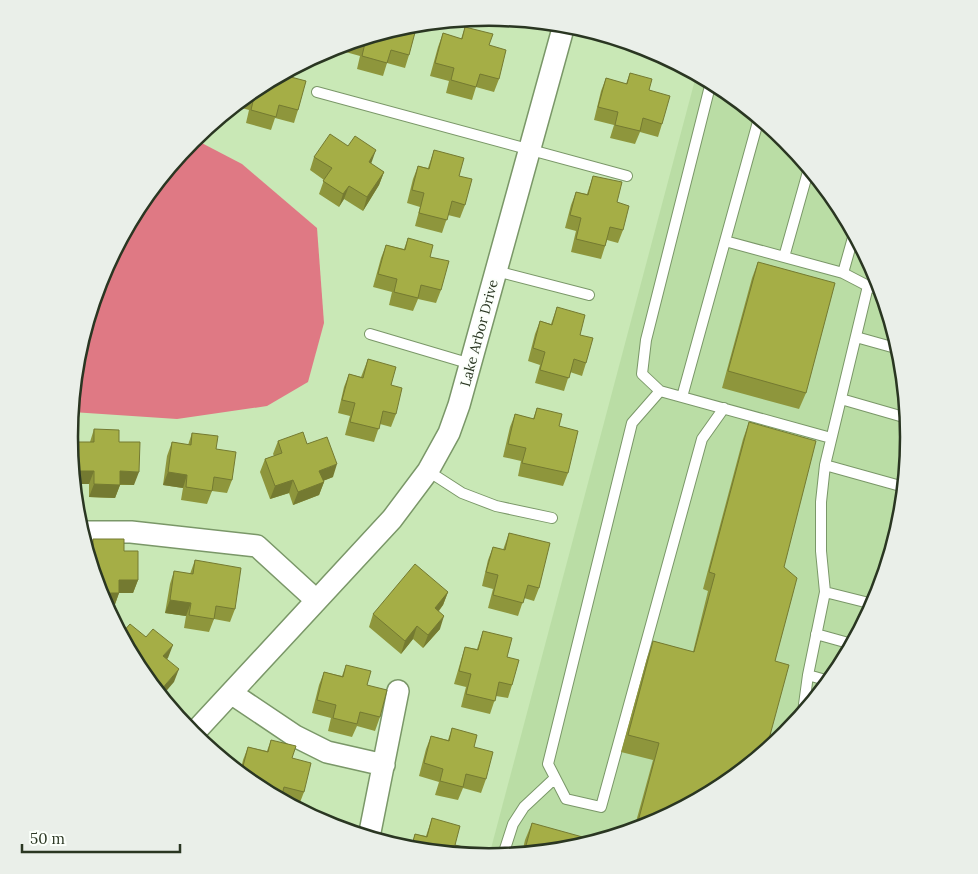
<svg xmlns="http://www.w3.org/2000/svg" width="978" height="874" viewBox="0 0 978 874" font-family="Lora,serif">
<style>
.built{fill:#badda5}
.water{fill:#df7984}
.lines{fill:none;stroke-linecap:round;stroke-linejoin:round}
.lane-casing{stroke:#7a9768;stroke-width:12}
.street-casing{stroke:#7a9768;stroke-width:24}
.lane{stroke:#fff;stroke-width:10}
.street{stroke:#fff;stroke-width:21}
.wall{fill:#8e963c}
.shaded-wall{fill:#747a31}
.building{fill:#a5ae46;stroke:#747a31}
.labels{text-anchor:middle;stroke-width:4;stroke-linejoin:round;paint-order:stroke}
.street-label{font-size:14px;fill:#2a3622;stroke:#fbfffa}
.rim{fill:none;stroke:#2a3622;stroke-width:2.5}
</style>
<rect width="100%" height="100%" fill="#c9e8b6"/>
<path class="built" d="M697 75 722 88 786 141 838 204 877 277 900 355 908 437 900 519 876 598 838 670 785 734 722 786 649 825 571 848 489 856 696 76Z"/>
<path class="water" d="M194 139 242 164 317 228 324 323 308 382 267 406 177 419 72 412 78 355 102 276 140 204Z"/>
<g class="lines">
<defs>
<path id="lane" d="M711 82 646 340 642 374 660 391 831 438
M317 92 627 176
M725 241 843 273 868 286
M784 257 809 168
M496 271 589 295
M843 273 854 234
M370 334 471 364
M856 337 899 349
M660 391 632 423 548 764 566 799 601 807 702 439 724 408
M682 397 759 118
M841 399 907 418
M825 465 904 487
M428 471 462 493 496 506 552 518
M825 592 873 604
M816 634 852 644
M808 675 829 681
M803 712 808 675 825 592 821 551V502L825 465 868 286 881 290
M503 855 513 824 524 807 555 778"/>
<path id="street" d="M82 532H131L257 546 316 600
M231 693 295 736 327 752 384 765
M193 734 392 519 428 471 449 433 459 405 564 25
M369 837 398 691"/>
</defs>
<use href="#lane" class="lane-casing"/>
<use href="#street" class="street-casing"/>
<use href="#lane" class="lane"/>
<use href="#street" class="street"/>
</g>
<path class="wall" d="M407 26 409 55 405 68 387 63 383 76 357 69 360 56 342 51 343 45Z
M465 27 489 45 499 79 494 92 476 87 472 100 446 93 449 81 430 76 438 47 443 33 461 39Z
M630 73 649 90 662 124 658 137 640 132 635 144 610 138 614 125 594 120 601 91 606 78 626 84Z
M287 76 298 110 294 123 275 118 271 130 246 123 249 110 234 106 256 88Z
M348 146 371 164 384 172 379 185 363 211 344 199 339 207 319 194 324 180 310 170 314 157Z
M434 150 459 176 465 205 460 218 448 215 442 233 415 226 420 207 407 203 413 179 418 166 428 168Z
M593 176 617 202 623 230 618 243 607 240 601 259 571 252 576 231 565 228 571 205 576 192 587 194Z
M408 238 430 257 441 290 436 303 418 299 413 311 389 305 392 292 373 287 381 258 386 245 404 249Z
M758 262 806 393 799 409 722 388 752 278Z
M557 307 580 335 586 363 582 376 570 372 564 391 535 383 540 365 528 361 535 334 540 321 551 324Z
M368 359 391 385 396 414 391 427 380 424 374 442 345 435 350 416 338 413 344 387 349 374 361 377Z
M537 408 559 426 568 473 563 486 518 476 521 461 503 457 510 427 515 414 533 419Z
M749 422 784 567 775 661 649 825 634 829 653 760 621 752 647 658 653 641 693 652 708 591 703 589 743 439Z
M94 429 119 442 134 485H120L115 498 89 497V484H74L71 451 74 442H90Z
M192 433 216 449 232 480 227 493 212 491 207 504 181 500 183 488 163 485 167 456 172 442 188 445Z
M278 441 307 444 333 477 323 481 324 482 319 495 293 505 289 493 270 499 260 472 265 459 274 456 273 454Z
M509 533 539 588 534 601 524 598 518 616 488 608 493 589 482 586 488 560 493 547 503 550Z
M93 539 124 551 138 580 133 593H119L114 607 106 606 101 597 89 551Z
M195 560 235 609 230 622 214 619 209 632 184 628 186 616 165 613 170 584 174 571 190 574Z
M448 592 443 605 439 611 440 629 423 648 413 639 401 654 369 627 373 614Z
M483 631 507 657 512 685 508 698 496 696 490 714 461 707 466 687 454 684 461 660 465 647 477 649Z
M346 665 367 685 380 717 375 731 357 726 352 737 328 731 331 718 312 713 319 685 324 672 342 676Z
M452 728 474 747 486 779 481 793 463 788 458 800 435 795 439 782 419 776 426 749 431 736 448 740Z
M271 740 292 758 304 792 299 805 286 802 256 786 240 773 243 760 248 747 267 751Z
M432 818 455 845 466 854 410 849 415 834 426 836Z
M532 823 571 848 522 853 525 840Z"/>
<path class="shaded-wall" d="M376 150 371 164 369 162Z
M384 172 379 185 363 211 367 197Z
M349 186 344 199 339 207 343 194Z
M337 464 333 477 315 484 319 471Z
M74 471H94L89 484H74L73 473Z
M120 471 139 472 134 485 115 484Z
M168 472 187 475 183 488 163 485Z
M293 480 289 493 270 499 275 486Z
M324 482 319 495 293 505 298 492Z
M94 484 120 485 115 498 89 497Z
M119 580H138L133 593H114Z
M448 592 443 605 430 621 435 608Z
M100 593H119L114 607 106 606Z
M170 600 191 603 186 616 165 613Z
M444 616 440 629 423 648 428 635Z
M417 626 413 639 401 654 405 641Z
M173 645 168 658 158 669 163 656Z
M179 669 174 682 162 696 159 693 160 691Z"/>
<path class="building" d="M417 25 409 55 391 50 387 63 362 56 365 43 357 41 407 26Z
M465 27 493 34 489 45 506 50 499 79 480 74 476 87 451 80 454 68 435 63 443 33 462 39Z
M288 71 287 76 306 81 298 110 279 105 276 117 251 110 254 97 247 95 256 88Z
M630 73 652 79 649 90 670 96 662 124 643 118 640 131 615 125 618 112 598 107 606 78 627 84Z
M330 134 348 146 355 136 376 150 369 162 384 172 367 197 349 186 343 194 323 181 332 168 314 157Z
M434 150 464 158 459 176 472 179 465 205 452 201 447 220 419 213 424 193 412 190 418 166 429 169Z
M593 176 622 182 617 202 629 206 623 230 610 227 605 246 576 239 581 218 570 215 576 192 588 195Z
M408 238 433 245 430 257 449 261 441 290 421 285 418 298 394 292 397 279 378 274 386 245 405 250Z
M758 262 835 283 806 393 728 371Z
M557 307 585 315 580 335 593 338 586 363 574 359 569 378 540 370 545 352 533 348 540 321 552 325Z
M368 359 396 367 391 385 402 388 396 414 383 411 379 429 350 422 355 403 342 400 349 374 363 378Z
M537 408 562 414 559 426 578 431 568 473 522 463 526 448 508 444 515 414 534 419Z
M749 422 816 441 784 567 797 578 775 661 789 665 766 750 722 786 649 825 636 829 659 743 628 735 653 641 694 652 715 574 709 572Z
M94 429 119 430V442H140L139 472 120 471V485L94 484V471H74V442H94Z
M303 432 307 444 327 437 337 464 319 471 324 482 298 492 293 480 275 486 265 459 282 453 278 441Z
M192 433 218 436 216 449 236 452 232 480 214 477 212 491 186 487 187 475 168 472 172 442 191 445Z
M509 533 550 543 539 588 528 585 523 603 493 595 498 575 486 572 493 547 505 550Z
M93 539H124V551H138V580H119V593H100L87 551H93Z
M195 560 241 568 235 609 216 606 214 619 189 615 191 603 170 600 174 571 193 574Z
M415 564 448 592 435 608 444 616 428 635 417 626 405 641 373 614Z
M130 624 146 637 153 629 173 645 163 656 179 669 160 691 153 686 140 670 121 634Z
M483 631 512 638 507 657 519 660 512 685 499 682 495 701 466 694 471 674 459 671 465 647 478 650Z
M346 665 371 671 367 685 387 690 380 717 360 712 357 724 333 718 336 705 317 700 324 672 343 677Z
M452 728 477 735 474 747 493 752 486 779 466 774 463 787 440 781 443 769 424 763 431 736 449 741Z
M271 740 296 746 292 758 311 763 304 792 284 787 281 799 258 787 259 780 243 776 241 774 248 747 268 752Z
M432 818 460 826 455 845 467 848 466 854 411 849 415 834 427 837Z
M532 823 597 841 571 848 524 853Z"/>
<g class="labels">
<g class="street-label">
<text transform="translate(479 333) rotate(-75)" y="5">Lake Arbor Drive</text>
</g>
</g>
<path d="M0 0H978V874H0ZM78 437a411 411 0 1 1 822 0a411 411 0 1 1-822 0Z" fill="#eaefe9" fill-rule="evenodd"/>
<path class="rim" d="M78 437a411 411 0 1 1 822 0a411 411 0 1 1-822 0Z"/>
<path d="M22 844v8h158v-8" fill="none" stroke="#2a3622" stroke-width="2.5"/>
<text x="30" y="844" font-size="15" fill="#2a3622" stroke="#fbfffa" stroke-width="4" paint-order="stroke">50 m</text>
</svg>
